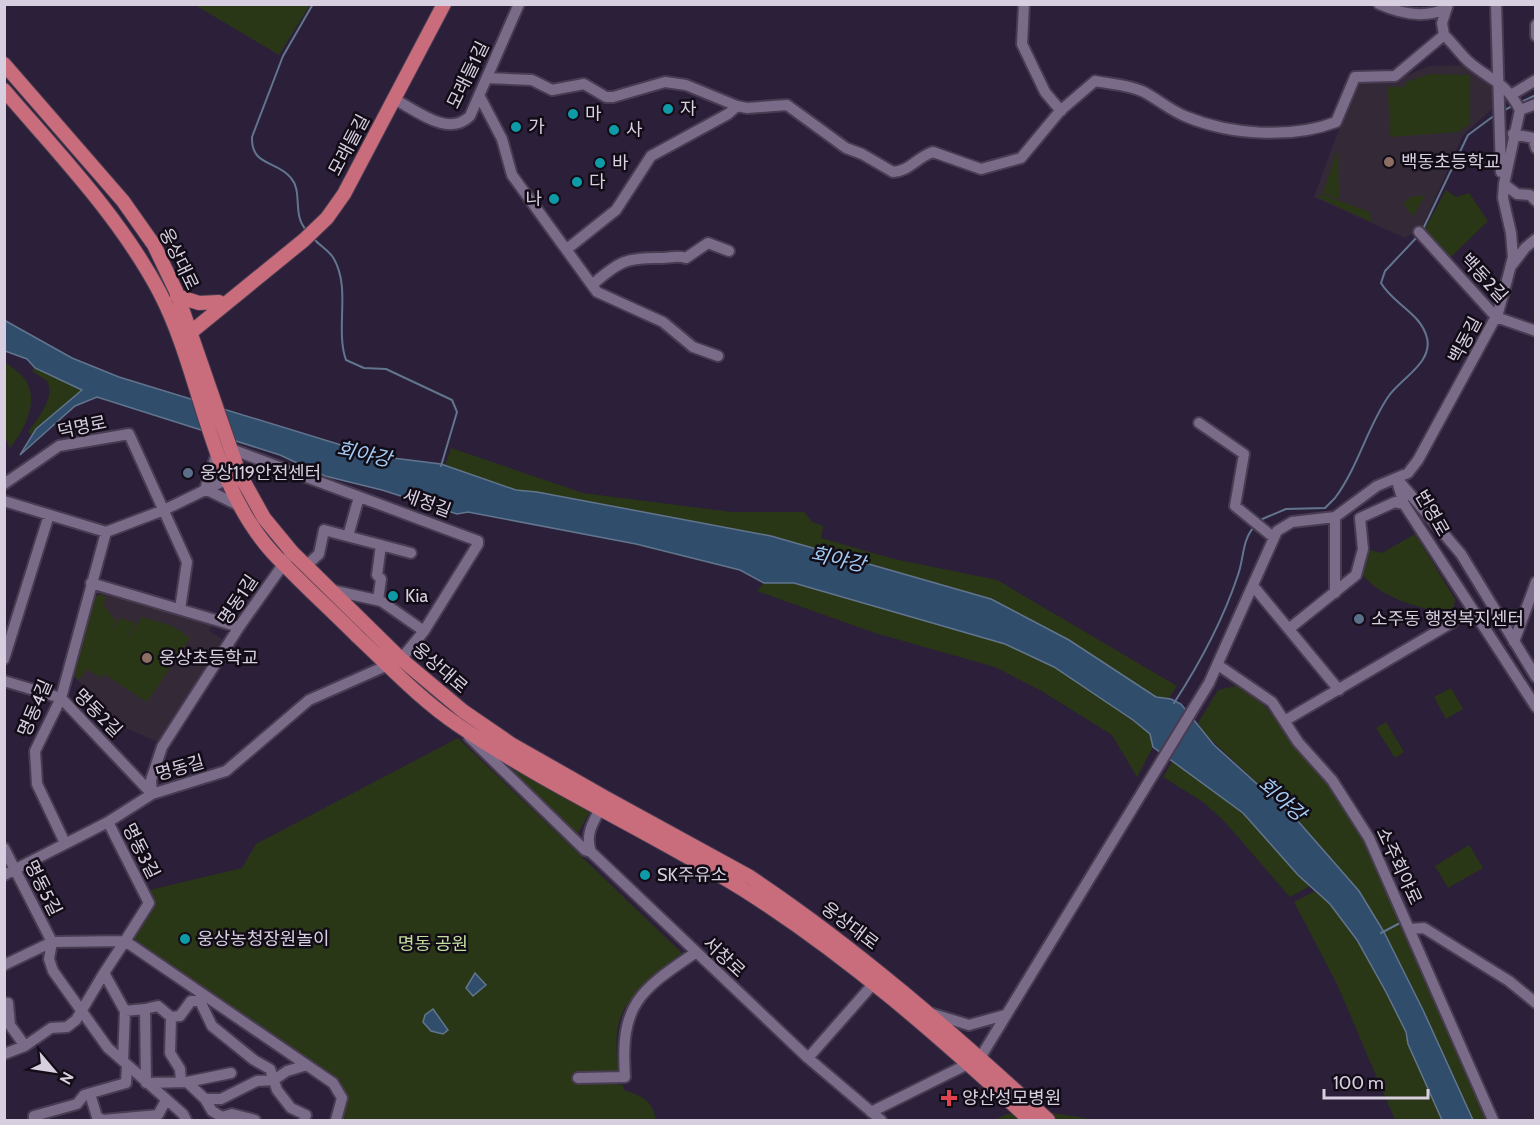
<svg xmlns="http://www.w3.org/2000/svg" width="1540" height="1125" viewBox="0 0 1540 1125" font-family="Cabin,'Noto Sans KR',sans-serif">
<style>
.education{fill:#342937}
.green{fill:#2a3716}
.water{fill:#304e6b;stroke:#62758e;stroke-width:1.5}
.lines{fill:none;stroke-linecap:round;stroke-linejoin:round}
.stream{stroke:#62758e;stroke-width:2}
.minor-casing{stroke:#473c51;stroke-width:14}
.major-casing{stroke:#473c51;stroke-width:16}
.minor{stroke:#7a6b89;stroke-width:10}
.major{stroke:#c96d7c;stroke-width:14}
.culture-dot{fill:#0f9aa8;stroke:#120c17;stroke-width:2}
.education-dot{fill:#8d6e63;stroke:#120c17;stroke-width:2}
.service-dot{fill:#5c6f8a;stroke:#120c17;stroke-width:2}
.health-dot{fill:#e0444e;stroke:#120c17;stroke-width:2}
.labels{text-anchor:middle;stroke-width:5;stroke-linejoin:round;paint-order:stroke}
.street-label{font-size:18px;fill:#d7cfe0;stroke:#120c17}
.poi-label{font-size:18px;fill:#d7cfe0;stroke:#120c17;text-anchor:start}
.park-label{font-size:18px;fill:#c3de9e;stroke:#120c17}
.water-label{font-size:20px;font-style:italic;fill:#a3ccf5;stroke:#120c17}
</style>
<rect width="100%" height="100%" fill="#2c1f39"/>
<path class="education" d="M1470 65 1493 80V108L1463 135 1422 228 1405 238 1314 197 1356 82 1395 81 1428 66Z
M104 591 214 623 209 631 227 642 162 744 119 725 72 674 95 597Z"/>
<path class="green" d="M195 5H310L279 55Z
M1430 74 1470 75V124L1458 132 1390 137 1388 87H1405L1406 82Z
M1338 148 1339 199 1323 193Z
M1446 190 1456 197 1469 193 1488 221 1449 259 1423 232Z
M1321 194 1370 212 1371 222 1319 198Z
M1412 196H1425L1413 216 1403 203Z
M4 361C10 367 18 371 23 377 41 399 25 429 10 448L5 438Z
M35 368 82 390 31 435 28 432C37 419 56 398 47 381L32 371Z
M451 448 583 493 731 512H804L812 522 823 526 821 538 894 559 997 580 1177 686 1169 698 1156 697 1069 640 991 599 771 536 537 492 516 490 445 465Z
M1415 534 1455 599 1454 607 1443 613C1415 606 1377 597 1360 571L1366 549 1382 553Z
M764 583H794L1005 644 1054 667 1133 720 1150 734 1153 747 1137 777 1112 735 1040 690 995 667 875 633 757 591Z
M102 594 105 598 104 606 116 621 107 636 120 618 136 623 121 648 142 617 170 625 190 638 147 702 104 674 101 678 87 669 79 680 73 674 95 597Z
M1236 686 1264 705 1328 782 1359 830 1487 1120H1473L1423 1010 1384 932 1359 891 1297 820 1205 734 1198 723 1218 690Z
M1451 688 1463 709 1446 719 1434 697Z
M1386 722 1404 752 1395 758 1376 728Z
M458 738 682 953C663 968 631 992 621 1016 613 1035 618 1064 618 1085H623L624 1090C642 1096 652 1100 656 1120H341C348 1102 345 1092 334 1077L134 943 133 936 154 902 150 890 242 868 256 844Z
M502 759 590 811 576 837 500 761Z
M1172 762C1198 778 1225 795 1248 817 1271 839 1288 865 1312 885L1290 897 1224 821 1203 802 1163 777Z
M1469 845 1483 868 1448 888 1435 866Z
M1317 890C1345 919 1402 1005 1408 1044L1442 1120H1395L1337 984 1294 902Z
M1053 1113 1096 1120H994L1007 1114Z"/>
<path class="water" d="M4 320 72 358 119 377 377 456 441 464 516 490 537 492 771 536 991 599 1069 640 1156 697 1171 699 1181 704 1214 745 1297 820 1359 891 1384 932 1423 1010 1473 1120H1442L1408 1044 1406 1032 1386 992 1357 940 1330 904 1298 875 1243 813 1153 747 1150 734 1133 720 1054 667 1005 644 794 583H764L740 570 636 544 468 512 457 514 382 490 325 476 280 455 97 397 75 406 20 455 36 429 82 390 35 368 27 359 5 351Z
M475 973 486 985 473 996 466 988Z
M433 1009 448 1030 443 1034 431 1031 423 1022 425 1015Z"/>
<g class="lines">
<path class="stream" d="M1519 103 1536 95
M1503 111 1514 105
M306 230C292 214 303 192 291 178 277 160 251 167 252 137L283 56 313 4
M1422 231 1468 135 1495 115
M314 239C320 246 330 251 334 259 351 289 335 329 346 360L364 368 386 369 452 400 457 412 441 466
M1260 520 1286 509 1325 508 1335 498C1358 467 1367 428 1388 397 1400 379 1433 363 1427 338 1421 313 1393 304 1381 283L1385 271 1418 236
M1174 703C1200 663 1223 620 1238 575 1244 558 1242 540 1254 527
M1381 933 1400 923"/>
<defs>
<path id="minor" d="M1024 4 1022 44 1045 92 1061 111
M1379 4C1401 14 1425 19 1447 8
M1496 4 1501 172
M1536 25V36
M487 78 532 80 552 90 584 84 606 97H613L665 82 686 85 737 106
M479 95 502 139 512 175 597 292 663 322 693 347 718 356
M1511 95 1536 80
M394 99C416 110 448 138 470 116L519 4
M1520 110 1536 104
M1513 134 1533 138 1536 148
M1504 184 1517 194 1530 195 1536 201
M1419 232 1496 317 1536 331
M567 249 616 210 651 156 728 114 737 106 747 108 787 105 846 148 862 154 893 172C910 171 917 157 933 152L981 169 1021 158 1060 111 1095 81C1110 84 1130 85 1144 92 1159 100 1171 111 1187 117 1231 135 1292 139 1336 122L1355 77 1395 76 1444 35
M1512 265 1525 248 1536 239
M592 285C618 262 626 257 662 258 671 258 677 255 686 258L708 243 729 251
M1199 423 1244 454 1235 506 1273 537
M231 449 478 541V544L424 631 401 659
M217 453 205 489 242 507
M1396 478 1404 504 1536 707
M1399 481 1461 554 1536 677
M4 484 59 446 129 434 187 562 180 609
M4 501 106 532 164 510 234 476
M348 536 359 497
M306 566 319 554 324 530 411 553
M91 583 239 627
M1254 587 1339 690
M331 590 381 601 424 631
M1335 593V517
M378 600 381 579 377 575 381 545
M1290 628 1356 575 1363 549 1360 518 1395 502 1404 504
M1514 642 1536 582
M4 659 49 515
M1218 665 1272 702 1298 742 1332 780 1369 838 1493 1120
M4 681 61 698 152 794
M1286 720 1453 622
M469 737 585 850 591 852
M152 794 151 780 162 747 239 627 292 552
M604 802C595 819 584 833 591 852L808 1058 881 1120
M65 843 37 784 35 751 61 698 106 532
M4 848 52 942 49 959 53 971 108 1048 123 1061
M4 875 108 822 152 794 226 771 309 700 388 665
M1410 929 1424 928 1509 981 1536 1003
M4 965 52 942 125 941 149 903 108 822
M4 1003H8L10 1025 25 1046
M145 1009 158 1006 171 1017
M125 1011 145 1009 146 1083 187 1082 205 1099H221L257 1081 274 1080 287 1071 307 1065
M933 1014 969 1025 1005 1015
M4 1054 25 1046 51 1028 67 1027 76 1020 104 973
M808 1058 874 983
M578 1078 625 1077C620 1004 639 991 695 953
M181 1082 180 1069 170 1053 171 1017 180 1016 191 1001H200L212 1026 254 1060 270 1069 277 1090 291 1108 306 1115 304 1120
M187 1082 231 1073
M90 1094 97 1117 103 1120 158 1115 166 1100
M205 1099 212 1111 222 1117 232 1114 255 1120
M871 1112 980 1058 1209 683 1277 531 1292 522 1335 517 1377 486 1408 473 1418 460 1498 313 1506 284 1513 257 1511 233 1503 198 1504 184 1520 110C1506 82 1490 80 1469 62 1460 54 1453 43 1444 35L1442 23 1448 4
M34 1120V1116L77 1104 84 1095 126 1083 127 1065
M186 1120 183 1114 123 1061 125 1011 104 973 125 941 333 1083 342 1098 336 1120"/>
<path id="major" d="M4 64 123 201 154 245 176 291 239 473 264 518 292 552 401 659 463 711 511 744 606 798 750 877C858 949 953 1033 1048 1120
M4 90C59 154 119 216 159 291 203 375 207 479 272 552 299 581 329 608 357 636 390 667 421 700 458 725 549 787 651 832 744 890 848 956 940 1037 1030 1120
M177 296 199 303 219 302
M185 337 304 240 327 218 344 194 444 4"/>
</defs>
<use href="#minor" class="minor-casing"/>
<use href="#major" class="major-casing"/>
<use href="#minor" class="minor"/>
<use href="#major" class="major"/>
</g>
<g class="culture-dot">
<circle cx="668" cy="109" r="6"/>
<circle cx="573" cy="114" r="6"/>
<circle cx="516" cy="127" r="6"/>
<circle cx="614" cy="130" r="6"/>
<circle cx="600" cy="163" r="6"/>
<circle cx="577" cy="182" r="6"/>
<circle cx="554" cy="199" r="6"/>
<circle cx="393" cy="596" r="6"/>
<circle cx="645" cy="875" r="6"/>
<circle cx="185" cy="939" r="6"/>
</g>
<g class="education-dot">
<circle cx="1389" cy="162" r="6"/>
<circle cx="147" cy="658" r="6"/>
</g>
<g class="service-dot">
<circle cx="188" cy="473" r="6"/>
<circle cx="1359" cy="619" r="6"/>
</g>
<path class="health-dot" d="M946 1089h6v6h6v6h-6v6h-6v-6h-6v-6h6z"/>
<g class="labels">
<g class="street-label">
<text transform="translate(468 75) rotate(-64)" y="6">모래들1길</text>
<text transform="translate(349 145) rotate(-62)" y="6">모래들길</text>
<text transform="translate(179 259) rotate(64)" y="6">웅상대로</text>
<text transform="translate(1484 278) rotate(47)" y="6">백동2길</text>
<text transform="translate(1465 340) rotate(-62)" y="6">백동길</text>
<text transform="translate(82 427) rotate(-12)" y="6">덕명로</text>
<text transform="translate(427 503) rotate(20)" y="6">세정길</text>
<text transform="translate(1432 513) rotate(60)" y="6">번영로</text>
<text transform="translate(238 600) rotate(-56)" y="6">명동1길</text>
<text transform="translate(440 668) rotate(41)" y="6">웅상대로</text>
<text transform="translate(35 708) rotate(-67)" y="6">명동4길</text>
<text transform="translate(98 713) rotate(45)" y="6">명동2길</text>
<text transform="translate(180 768) rotate(-16)" y="6">명동길</text>
<text transform="translate(141 851) rotate(63)" y="6">명동3길</text>
<text transform="translate(1399 866) rotate(65)" y="6">소주회야로</text>
<text transform="translate(43 888) rotate(63)" y="6">명동5길</text>
<text transform="translate(850 926) rotate(37)" y="6">웅상대로</text>
<text transform="translate(724 957) rotate(43)" y="6">서창로</text>
</g>
<g class="poi-label">
<text x="680" y="115">자</text>
<text x="585" y="120">마</text>
<text x="528" y="133">가</text>
<text x="626" y="136">사</text>
<text x="1401" y="168">백동초등학교</text>
<text x="612" y="169">바</text>
<text x="589" y="188">다</text>
<text x="542" y="205" text-anchor="end">나</text>
<text x="200" y="479">웅상119안전센터</text>
<text x="405" y="602">Kia</text>
<text x="1371" y="625">소주동 행정복지센터</text>
<text x="159" y="664">웅상초등학교</text>
<text x="657" y="881">SK주유소</text>
<text x="197" y="945">웅상농청장원놀이</text>
<text x="962" y="1104">양산성모병원</text>
</g>
<g class="park-label">
<text x="433" y="950">명동 공원</text>
</g>
<g class="water-label">
<text transform="translate(364 454) rotate(12)" y="7">회야강</text>
<text transform="translate(838 559) rotate(12)" y="7">회야강</text>
<text transform="translate(1282 799) rotate(41)" y="7">회야강</text>
</g>
</g>
<rect width="1540" height="1125" fill="none" stroke="#d7cfe0" stroke-width="12"/>
<g transform="translate(54 1071) rotate(119)" stroke="#120c17" stroke-width="4.5" paint-order="stroke">
<path d="M0-4.5L10 22L0 15L-10 22Z" fill="#d7cfe0"/>
<text y="-9" font-size="16" font-weight="bold" text-anchor="middle" fill="#d7cfe0">N</text>
</g>
<path d="M1324 1089v9h104v-9" fill="none" stroke="#d7cfe0" stroke-width="3"/>
<text x="1333" y="1089" font-size="18" fill="#d7cfe0" stroke="#120c17" stroke-width="4.5" paint-order="stroke">100 m</text>
</svg>
